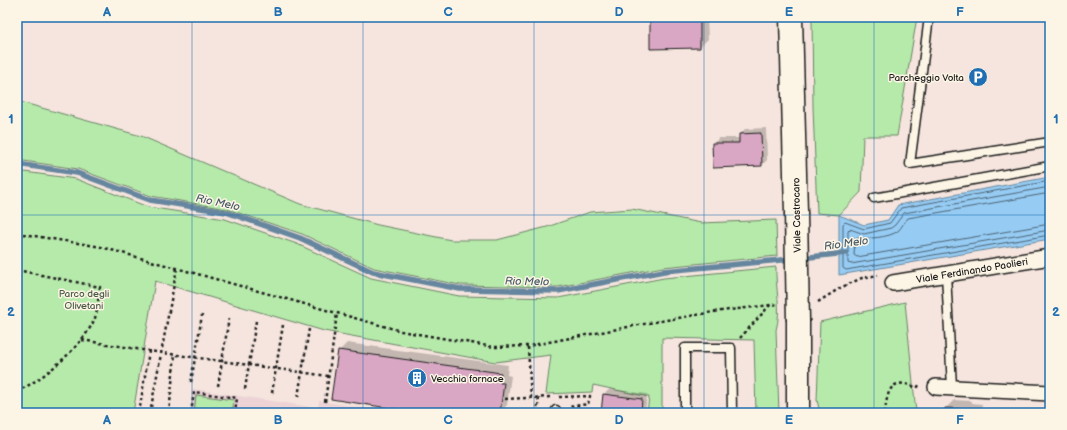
<svg xmlns="http://www.w3.org/2000/svg" width="1067" height="430" viewBox="0 0 1067 430" font-family="'Balsamiq Sans',sans-serif">
<style>
.built{fill:#edd2d6}
.green{fill:#b6eaab;stroke:#698364}
.water{fill:#96ccf4;stroke:#65869e}
.shadow{fill:#0003}
.lines{fill:none;stroke-linecap:round;stroke-linejoin:round}
.shore{stroke:#4d6272;stroke-width:1}
.stream{stroke:#65869e;stroke-width:5.5}
.building{fill:#d9a7c4;stroke:#1c1c1c}
.lane-casing{stroke:#1c1c1c;stroke-width:11}
.street-casing{stroke:#1c1c1c;stroke-width:18}
.secondary-casing{stroke:#1c1c1c;stroke-width:25}
.path{stroke:#1c1c1c;stroke-width:2.5;stroke-dasharray:3 3;stroke-linecap:butt}
.lane{stroke:#fcf5e5;stroke-width:8}
.street{stroke:#fcf5e5;stroke-width:15}
.secondary{stroke:#fcf5e5;stroke-width:22}
.secondary-bridge-casing{stroke:#1c1c1c;stroke-width:25;stroke-linecap:butt}
.secondary-bridge{stroke:#fcf5e5;stroke-width:22}
.grid{fill:none;stroke:#1f6fb2;stroke-width:1;stroke-opacity:0.55}
.labels{text-anchor:middle;stroke-width:3;stroke-linejoin:round;paint-order:stroke}
.poi-label{font-size:10px;fill:#1c1c1c;stroke:#fcf5e5;text-anchor:end}
.street-label{font-size:10px;fill:#1c1c1c;stroke:#fcf5e5}
.park-label{font-size:10px;fill:#4a5a47;stroke:#fcf5e5}
.water-label{font-size:11px;font-style:italic;fill:#475a68;stroke:#fcf5e5}
.neatline{fill:none;stroke:#1f6fb2;stroke-width:1.5}
.grid-label{font-size:13px;text-anchor:middle;font-weight:bold;fill:#1f6fb2}
</style>
<rect width="100%" height="100%" fill="#f5e5de"/>
<filter id="ink" filterUnits="userSpaceOnUse"><feTurbulence type="fractalNoise" baseFrequency=".025" numOctaves="2"/><feDisplacementMap in="SourceGraphic" scale="8" xChannelSelector="R" yChannelSelector="G"/><feConvolveMatrix kernelMatrix="1 2 1 2 8 2 1 2 1" color-interpolation-filters="sRGB"/></filter>
<g filter="url(#ink)">
<path class="built" d="M193 389 318 408 319 401 398 413H190Z"/>
<path class="green" d="M812 17H917L897 136H863L861 192 839 215 817 213 813 107Z
M17 101 141 136 300 204 378 225 451 240H497L547 227 590 212 632 209 701 223 776 220 777 256 663 267 558 287 460 285 374 268 302 234 227 209 151 196 78 169 17 160Z
M17 171 76 179 148 207 225 219 297 244 371 278 459 296 558 298 664 278 776 267C775 287 782 310 776 330L779 413H756L754 340 662 338V413H647L649 397 593 385 592 392 546 394 551 355 495 362 324 331 155 281 133 413H17Z
M905 302 916 413H820L817 400 820 322Z
M196 395 234 400 232 413H194Z"/>
<path class="water" d="M1050 177V239L839 275V215L864 225 888 220 898 205Z"/>
<path class="shadow" d="M651 17H707L708 39 700 47Z
M766 128 767 160 762 165 713 144 719 138H740V134L745 129Z
M347 343 508 365 507 375 511 376 507 405 500 413H374L381 406 339 351Z
M610 389 647 394 645 413H602L604 394Z
M954 400 972 401V403L982 404 981 413H946V408Z"/>
<g class="lines">
<path class="shore" d="M1050 181 901 208 890 223 864 229 845 222 843 224V268L846 270 1050 235
M1050 187 904 213 895 225 891 228 864 234 850 229 848 231V263L851 264 1050 230
M1050 193 908 218C904 222 902 227 898 231 889 238 866 239 855 238L854 255 857 257 1050 224"/>
<path class="stream" d="M17 164 77 173 150 200 226 212 300 238 373 272 460 289 558 291 664 271 792 259
M801 258 846 253"/>
</g>
<path class="building" d="M650 17H700V48L650 49Z
M761 133 762 166 713 168 712 143H739V134Z
M338 350 501 373 500 383H504L500 413H420L331 399Z
M603 394 642 399 641 413H601Z
M945 408 965 409V411L974 413H945Z"/>
<g class="lines">
<defs>
<path id="lane" d="M929 17 910 164 1050 142
M874 198 1050 166
M946 274 952 387
M555 413 556 410
M685 413V348H731L732 413"/>
<g id="street">
<path id="s1" d="M893 283 1050 257"/>
<path d="M936 387 1050 393"/>
</g>
<path id="secondary" d="M791 17 796 213
M798 321V413"/>
</defs>
<use href="#lane" class="lane-casing"/>
<use href="#street" class="street-casing"/>
<use href="#secondary" class="secondary-casing"/>
<path class="path" d="M17 233 101 247 401 331 494 347 528 346 649 323 713 312 779 304
M17 270 100 287C98 297 98 309 95 318 85 344 42 381 17 391
M818 302 840 288 862 278 878 275
M740 338 771 304
M82 340 149 351 328 376
M528 347 531 398
M191 382 202 315
M218 386 229 318
M245 389 256 321
M272 393 283 325
M298 397 309 329
M559 397 590 396 588 404 568 407
M505 399 552 397
M325 402 337 313
M139 413 149 351
M150 413 177 268
M169 413 175 354
M191 413 194 392 237 398 235 413
M537 413 539 398
M885 413C887 390 891 376 917 388L920 384"/>
<use href="#lane" class="lane"/>
<use href="#street" class="street"/>
<use href="#secondary" class="secondary"/>
<defs>
<path id="secondary-bridge" d="M796 213 798 321"/>
</defs>
<use href="#secondary-bridge" class="secondary-bridge-casing"/>
<use href="#secondary-bridge" class="secondary-bridge"/>
</g>
</g>
<path class="grid" d="M192 17V413M363 17V413M534 17V413M704 17V413M874 17V413M17 215H1050"/>
<defs>
<symbol id="parking-disc" viewBox="-11 -11 22 22"><circle r="9.5" fill="#1f6fb2" stroke="#fcf5e5"/><path d="M-3.5-5.5H1a3.5 3.5 0 0 1 0 7H-1V5.5H-3.5ZM-1-3.4V-.6H.8a1.4 1.4 0 0 0 0-2.8Z" fill="#fff"/></symbol>
<symbol id="building-disc" viewBox="-11 -11 22 22"><circle r="9.5" fill="#1f6fb2" stroke="#fcf5e5"/><path d="M-4-6H4V6H1V3H-1V6H-4ZM-2.5-4.3h1.7v1.8h-1.7ZM.8-4.3h1.7v1.8H.8ZM-2.5-1h1.7V.8h-1.7ZM.8-1h1.7V.8H.8Z" fill="#fff"/></symbol>
</defs>
<g fill-rule="evenodd">
<use href="#parking-disc" x="967" y="66" width="22" height="22"/>
<use href="#building-disc" x="406" y="367" width="22" height="22"/>
</g>
<g class="labels">
<g class="poi-label">
<text x="964" y="81">Parcheggio Volta</text>
<text x="431" y="382" text-anchor="start">Vecchia fornace</text>
</g>
<g class="street-label">
<text transform="translate(796 215) rotate(-91)" y="4">Viale Castrocaro</text>
<text dy="4" stroke="none"><textPath href="#s1" startOffset="80">Viale Ferdinando Paolieri</textPath></text>
</g>
<g class="park-label">
<text x="84" y="297">Parco degli<tspan x="84" dy="12">Olivetani</tspan></text>
</g>
<g class="water-label">
<text transform="translate(218 202) rotate(12)" y="4">Rio Melo</text>
<text transform="translate(846 243) rotate(-8)" y="4">Rio Melo</text>
<text transform="translate(527 281) rotate(1)" y="4">Rio Melo</text>
</g>
</g>
<rect width="1067" height="430" fill="none" stroke="#fcf5e5" stroke-width="44"/>
<rect x="22" y="22" width="1023" height="386" class="neatline"/>
<g class="grid-label">
<text x="107" y="16">A</text>
<text x="278" y="16">B</text>
<text x="448" y="16">C</text>
<text x="619" y="16">D</text>
<text x="789" y="16">E</text>
<text x="960" y="16">F</text>
<text x="11" y="123">1</text>
<text x="1056" y="123">1</text>
<text x="11" y="316">2</text>
<text x="1056" y="316">2</text>
<text x="107" y="424">A</text>
<text x="278" y="424">B</text>
<text x="448" y="424">C</text>
<text x="619" y="424">D</text>
<text x="789" y="424">E</text>
<text x="960" y="424">F</text>
</g>
</svg>
